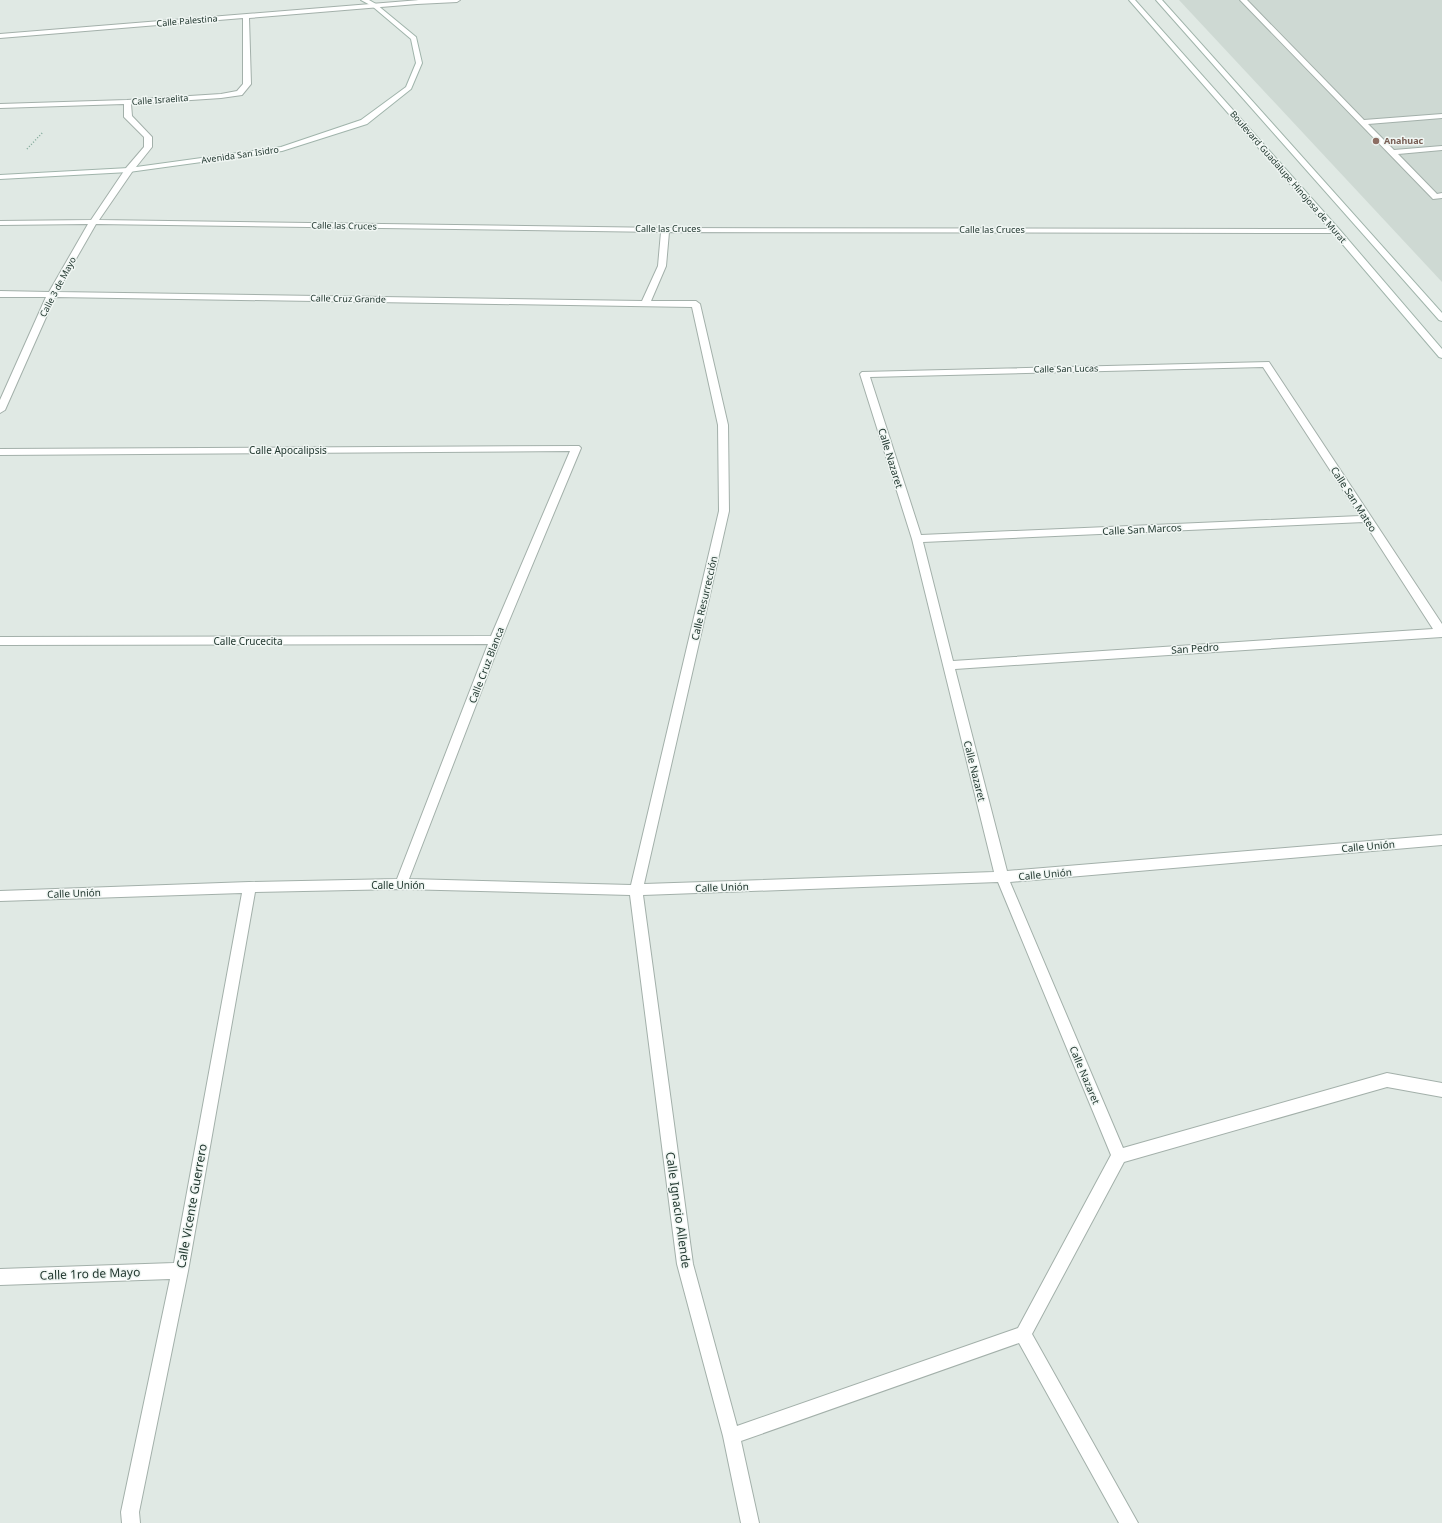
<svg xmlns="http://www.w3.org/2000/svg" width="1442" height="1523" viewBox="0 0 1442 1523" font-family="'Noto Sans',sans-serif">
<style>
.built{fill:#ced9d3}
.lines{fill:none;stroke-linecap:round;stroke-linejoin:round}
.lane-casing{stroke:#a3b0aa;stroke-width:2}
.street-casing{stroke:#a3b0aa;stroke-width:2}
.secondary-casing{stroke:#a0b4ab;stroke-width:2}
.path{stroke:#83aa9b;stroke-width:1.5;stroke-dasharray:1 2;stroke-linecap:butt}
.lane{fill:#fff;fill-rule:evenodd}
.street{fill:#fff;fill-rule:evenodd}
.secondary{fill:#fff;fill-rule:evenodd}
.education-dot{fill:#8d6e63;stroke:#f0f6f3;stroke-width:1.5}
.labels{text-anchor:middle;stroke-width:3;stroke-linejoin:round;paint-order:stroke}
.far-street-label{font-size:9px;fill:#223830;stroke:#f0f6f3}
.far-education-label{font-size:9px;font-weight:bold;fill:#785e54;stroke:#f0f6f3;text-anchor:start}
.street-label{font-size:10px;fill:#223830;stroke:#f0f6f3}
.near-street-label{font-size:12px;fill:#223830;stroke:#f0f6f3}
</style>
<rect width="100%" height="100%" fill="#e0e9e4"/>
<path class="built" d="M1179 0H1442V282Z"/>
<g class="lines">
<defs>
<path id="lane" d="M419 0H460L457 2 417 4 414 2Z
M1240 0H1247L1364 120 1442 114V118L1368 124 1394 150 1442 146V150L1398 154 1437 194 1442 193V198L1433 199Z"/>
<path id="street" d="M420 0 419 3 417 4 249 18 251 84 242 95 221 98 131 104 132 116 152 137V147L132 172 99 220 665 228 1336 229 1340 231 1336 233 669 232 666 266 651 301H696L700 304 728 425 729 511 644 884 994 872 912 539 860 374 862 372 1269 362 1442 624V637L955 669 1007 871 1442 835V845L1010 882 1123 1148 1387 1073 1442 1083V1097L1387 1087 1124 1162 1032 1334 1138 1523H1119L1019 1343 741 1441 759 1523H741L723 1436 677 1264 630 895 401 889 255 892 188 1271 139 1512 140 1523H122L121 1512 170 1279 0 1285V1269L174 1263 242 893 0 901V891L249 882 397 879 488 644 0 645V637L491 636 570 451 0 455V449L579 446 581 448 501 640 409 879 631 885 719 511 718 425 692 307 55 297 5 410 0 413V400L46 297H0V291L49 292 88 224 0 225V221L91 220 126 168 144 147V137L124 117V104L0 108V104L127 100 221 94 237 91 243 84V18L0 38V34ZM96 224 661 232 658 266 642 301 57 292ZM1263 367 1360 516 921 535 870 377ZM1364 522 1433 629 953 661 923 542ZM998 882 1111 1155 1018 1328 737 1426 693 1264 643 895Z"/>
<path id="secondary" d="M361 0H369L376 4 416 37 422 63 411 89 367 124 282 151 129 172 0 179V175L129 168 281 147 361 120 406 87 416 63 411 39 372 6Z
M1129 0H1135L1339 229 1442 349V358L1439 357 1333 233Z
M1156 0H1162L1442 313V321L1439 320Z"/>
</defs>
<use href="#lane" class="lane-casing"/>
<use href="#street" class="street-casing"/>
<use href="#secondary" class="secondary-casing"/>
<path class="path" d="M27 149 43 132"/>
<use href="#lane" class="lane"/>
<use href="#street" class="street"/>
<use href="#secondary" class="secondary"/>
</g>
<circle class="education-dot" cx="1376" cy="141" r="4"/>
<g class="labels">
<g class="far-street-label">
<text transform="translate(187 21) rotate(-5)" y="3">Calle Palestina</text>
<text transform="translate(160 100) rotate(-4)" y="3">Calle Israelita</text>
<text transform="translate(240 155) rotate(-8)" y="3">Avenida San Isidro</text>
<text transform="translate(1288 177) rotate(49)" y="3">Boulevard Guadalupe Hinojosa de Murat</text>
<text transform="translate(344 226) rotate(1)" y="3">Calle las Cruces</text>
<text x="668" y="232">Calle las Cruces</text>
<text x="992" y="233">Calle las Cruces</text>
<text transform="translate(58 287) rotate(-62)" y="3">Calle 3 de Mayo</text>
<text transform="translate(348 299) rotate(1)" y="3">Calle Cruz Grande</text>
<text transform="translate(1066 369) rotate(-1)" y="3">Calle San Lucas</text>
</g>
<g class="far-education-label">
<text x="1384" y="144">Anahuac</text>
</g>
<g class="street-label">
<text x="288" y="454">Calle Apocalipsis</text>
<text transform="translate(891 458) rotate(73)" y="4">Calle Nazaret</text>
<text transform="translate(1354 499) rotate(57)" y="4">Calle San Mateo</text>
<text transform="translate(1142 529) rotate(-3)" y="4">Calle San Marcos</text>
<text transform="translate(704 598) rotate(-77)" y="4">Calle Resurrección</text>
<text x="248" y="645">Calle Crucecita</text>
<text transform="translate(1195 648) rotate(-4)" y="4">San Pedro</text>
<text transform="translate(486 665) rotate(-69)" y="4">Calle Cruz Blanca</text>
<text transform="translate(975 771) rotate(76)" y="4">Calle Nazaret</text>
<text transform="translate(1368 846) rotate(-5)" y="4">Calle Unión</text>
<text transform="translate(1045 874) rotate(-5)" y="4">Calle Unión</text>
<text x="398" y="889">Calle Unión</text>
<text transform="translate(722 887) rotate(-2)" y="4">Calle Unión</text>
<text transform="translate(74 893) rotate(-2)" y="4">Calle Unión</text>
<text transform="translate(1085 1075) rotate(67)" y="4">Calle Nazaret</text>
</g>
<g class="near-street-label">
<text transform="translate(192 1206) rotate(-80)" y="4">Calle Vicente Guerrero</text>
<text transform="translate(678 1210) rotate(82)" y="4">Calle Ignacio Allende</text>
<text transform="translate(90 1274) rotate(-2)" y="4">Calle 1ro de Mayo</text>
</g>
</g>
</svg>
